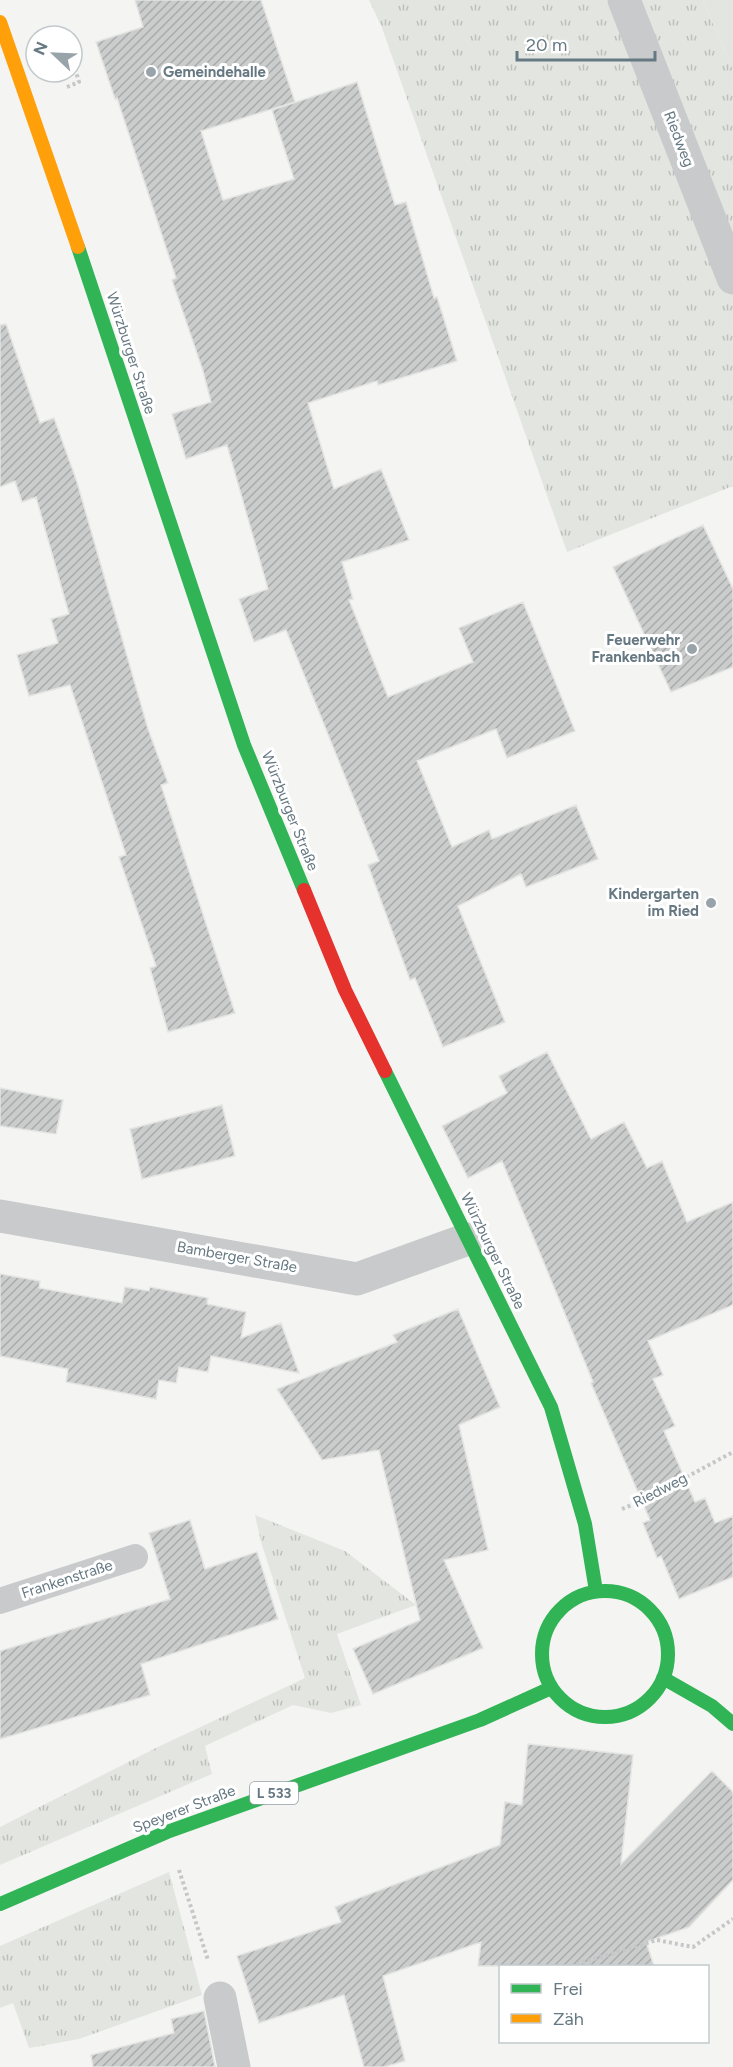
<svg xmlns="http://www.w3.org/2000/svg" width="733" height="2067" viewBox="0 0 733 2067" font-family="Figtree,sans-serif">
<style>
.grass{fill:url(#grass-tufts)}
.pitch{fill:#e3e6e0}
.building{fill:url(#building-hatch);stroke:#e4e4e3;stroke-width:1.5}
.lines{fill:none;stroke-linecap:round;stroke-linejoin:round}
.path{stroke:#c6c7c8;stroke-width:4;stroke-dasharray:3 3;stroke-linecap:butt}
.lane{stroke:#c9cacb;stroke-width:26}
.street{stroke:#c9cacb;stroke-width:33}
.fast{stroke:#30b455;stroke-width:14}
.slow{stroke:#ff9f0a;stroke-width:14}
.jam{stroke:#e5322d;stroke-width:14}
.poi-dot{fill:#98a3aa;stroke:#fff;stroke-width:2}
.labels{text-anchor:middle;stroke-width:6;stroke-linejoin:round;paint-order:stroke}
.shield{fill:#fff;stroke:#94a0a8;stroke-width:1.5}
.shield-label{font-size:14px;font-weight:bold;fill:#667882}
.poi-label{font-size:15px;font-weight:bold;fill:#667882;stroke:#fff;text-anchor:end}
.street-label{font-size:15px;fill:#667882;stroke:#fff}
</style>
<defs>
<pattern id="grass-tufts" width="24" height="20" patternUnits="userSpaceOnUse" patternTransform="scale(1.5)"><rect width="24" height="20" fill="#e3e6e0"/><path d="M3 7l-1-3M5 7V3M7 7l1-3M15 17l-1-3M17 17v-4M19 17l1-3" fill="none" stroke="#bcbfbb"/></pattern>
<pattern id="building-hatch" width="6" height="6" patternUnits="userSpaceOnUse" patternTransform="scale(1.5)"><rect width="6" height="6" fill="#cbcccc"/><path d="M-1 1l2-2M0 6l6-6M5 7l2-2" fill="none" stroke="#a9aaab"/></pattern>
</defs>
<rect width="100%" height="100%" fill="#f4f4f3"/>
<path class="grass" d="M369 0H703L733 70V486L567 552 382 28Z
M255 1515 345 1551 416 1605 337 1634 361 1705 331 1713 293 1705 205 1746 212 1774 0 1865V1827L160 1746 305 1678 261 1542Z
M169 1872 202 1995 79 2039 29 2048 13 2003 0 2008V1946Z"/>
<path class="pitch" d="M703 0H733V70Z"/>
<path class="building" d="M135 0H261L295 102 201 131 223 200 294 179 272 110 357 82 395 205 406 202 434 298 437 297 457 361 378 385 377 381 308 403 334 489 381 469 409 540 342 562 353 599 349 600 388 697 473 662 459 628 523 602 575 731 507 758 496 729 417 761 452 847 489 830 492 839 576 805 598 859 526 887 521 874 458 906 505 1022 443 1047 415 978 410 980 368 865 379 861 286 630 254 642 239 599 268 589 227 445 186 459 172 414 211 402 203 371 172 280 176 278 117 98 115 99 96 42 143 27Z
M6 324 40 423 54 418 77 482 148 729 168 783 161 785 235 1013 168 1032 150 968 156 966 119 857 126 855 70 685 29 696 17 655 58 643 51 619 69 614 36 497 22 502 15 481 0 487V325Z
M703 525 733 589V667L671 692 613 567Z
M547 1052 591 1139 624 1122 647 1168 662 1161 687 1222 733 1202V1305L648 1341 663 1375 653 1379 675 1426 664 1431 695 1502 705 1498 715 1523 733 1516V1577L679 1599 661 1556 657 1558 643 1523 650 1520 591 1383 593 1382 502 1161 468 1178 442 1126 507 1093 499 1076Z
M0 1088 63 1100 56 1134 0 1126Z
M222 1105 235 1156 142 1179 130 1129Z
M0 1274 40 1281 39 1288 122 1303 125 1287 149 1291 150 1287 208 1298 207 1304 246 1312 241 1338 281 1323 299 1373 211 1356 208 1372 179 1367 176 1383 159 1380 156 1399 66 1382 68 1369 0 1356Z
M458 1309 500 1407 459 1425 488 1550 444 1560 483 1648 373 1694 353 1649 420 1620 379 1450 322 1460 277 1389 397 1342 393 1335Z
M190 1520 205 1569 257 1552 278 1619 141 1664 150 1695 0 1739V1651L170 1599 149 1533Z
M528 1744 633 1755 621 1864 712 1771 733 1792V1880L689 1927 646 1942 654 1966H478L481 1942 383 1976 405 2061 384 2067H364L344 1995 259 2023 237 1956 341 1922 335 1907 500 1845 505 1802 522 1805Z
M204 2011 215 2067H93L91 2055 174 2033 171 2019Z"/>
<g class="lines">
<path class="path" d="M67 87 79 82 72 58
M622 1509 646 1499 733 1452
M179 1870 208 1960
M571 1966 657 1940 693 1947 733 1919"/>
<path class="lane" d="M0 1601 135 1557"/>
<path class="street" d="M624 0 733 278
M0 1216 357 1279 468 1239
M220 1998 234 2067"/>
<path class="fast" d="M78 247 244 745 304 890
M385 1071 551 1407 585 1524 596 1591
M542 1654a63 63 0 1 1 126 0a63 63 0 1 1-126 0Z
M663 1678 712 1706 733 1724
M0 1904 167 1832 480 1720 551 1688"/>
<path class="slow" d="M0 22 78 247"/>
<path class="jam" d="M304 890 345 990 385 1071"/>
</g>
<g class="poi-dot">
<circle cx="151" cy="72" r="6"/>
<circle cx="692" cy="649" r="6"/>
<circle cx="711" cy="903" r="6"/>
</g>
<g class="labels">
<rect class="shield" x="250" y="1782" width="48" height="22" rx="4.5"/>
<g class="shield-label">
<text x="274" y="1798">L 533</text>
</g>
<g class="poi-label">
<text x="163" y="77" text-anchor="start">Gemeindehalle</text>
<text x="680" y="645">Feuerwehr<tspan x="680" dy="17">Frankenbach</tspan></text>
<text x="699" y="899">Kindergarten<tspan x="699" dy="17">im Ried</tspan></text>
</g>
<g class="street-label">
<text transform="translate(679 139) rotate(69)" y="5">Riedweg</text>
<text transform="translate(131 353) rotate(72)" y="5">Würzburger Straße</text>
<text transform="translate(290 811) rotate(68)" y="5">Würzburger Straße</text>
<text transform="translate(493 1251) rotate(64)" y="5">Würzburger Straße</text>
<text transform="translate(237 1257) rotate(10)" y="5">Bamberger Straße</text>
<text transform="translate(660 1490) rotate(-27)" y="5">Riedweg</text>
<text transform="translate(67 1579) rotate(-18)" y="5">Frankenstraße</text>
<text transform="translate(184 1809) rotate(-21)" y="5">Speyerer Straße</text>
</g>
</g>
<rect x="499" y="1965" width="210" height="78" fill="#ffffff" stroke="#c2c9cd" stroke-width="1.5"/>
<rect x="511" y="1984" width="30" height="9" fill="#30b455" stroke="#c2c9cd" stroke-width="1.5"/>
<text x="553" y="1995" font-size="18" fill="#667882">Frei</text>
<rect x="511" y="2014" width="30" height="9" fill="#ff9f0a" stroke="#c2c9cd" stroke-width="1.5"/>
<text x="553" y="2025" font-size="18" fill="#667882">Zäh</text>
<g transform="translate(54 54) rotate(293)"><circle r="28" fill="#ffffff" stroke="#c2c9cd" stroke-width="1.5"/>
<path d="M0-4.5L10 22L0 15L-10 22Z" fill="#98a3aa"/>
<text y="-9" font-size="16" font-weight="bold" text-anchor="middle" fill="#667882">N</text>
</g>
<path d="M517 51v9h138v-9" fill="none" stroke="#667882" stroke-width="3"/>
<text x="526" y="51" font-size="18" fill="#667882" stroke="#ffffff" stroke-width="4.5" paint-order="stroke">20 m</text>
</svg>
